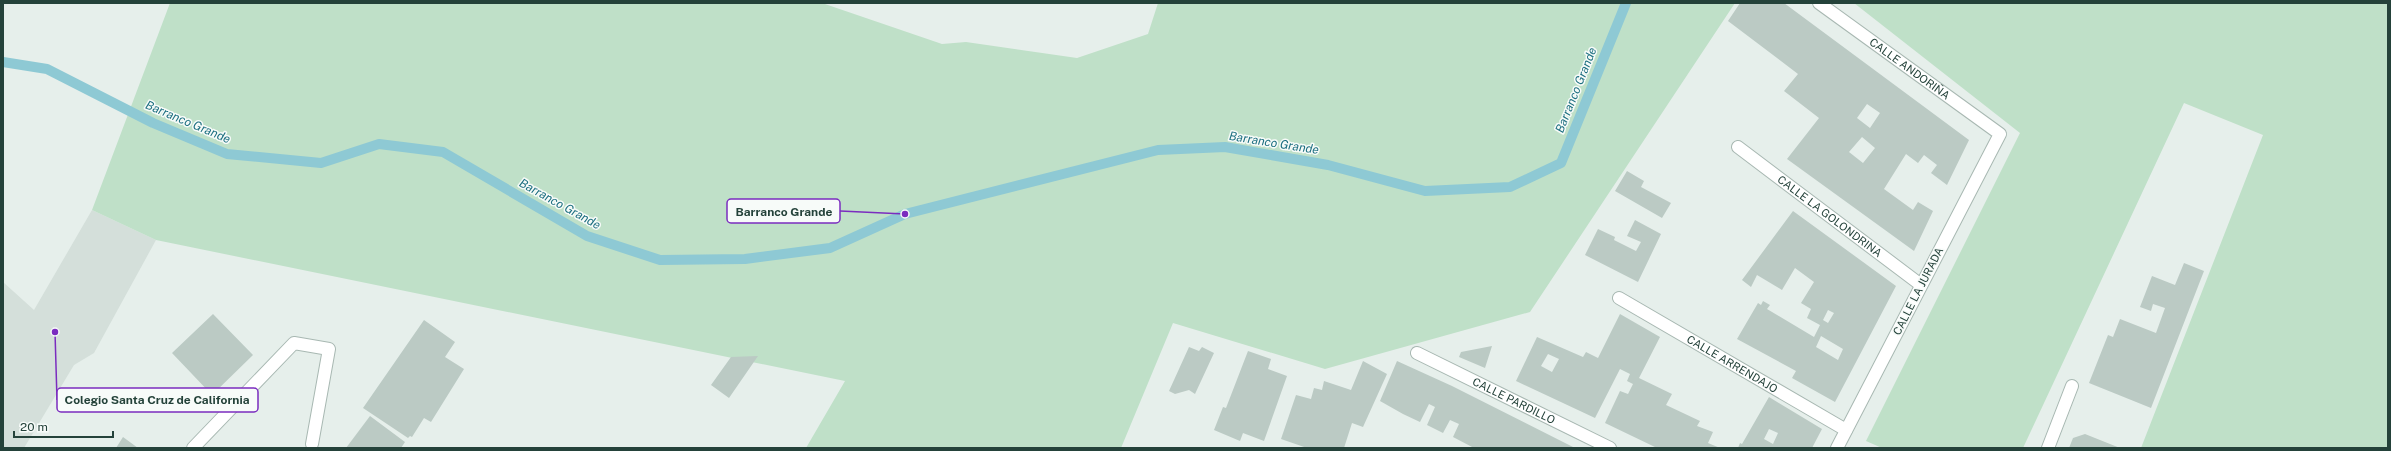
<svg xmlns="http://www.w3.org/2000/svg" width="2391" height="451" viewBox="0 0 2391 451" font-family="'Public Sans',sans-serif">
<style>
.built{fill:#d4dfda}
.green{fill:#bfe0c8}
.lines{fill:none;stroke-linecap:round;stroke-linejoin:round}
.stream{stroke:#8ec9d4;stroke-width:10}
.building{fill:#bbcac4;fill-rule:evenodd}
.service-casing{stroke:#a8b8b2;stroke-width:14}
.minor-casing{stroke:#a8b8b2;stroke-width:14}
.service{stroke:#fff;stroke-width:12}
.minor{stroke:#fff;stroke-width:12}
.labels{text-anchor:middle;stroke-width:3;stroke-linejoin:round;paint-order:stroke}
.street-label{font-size:11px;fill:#24423a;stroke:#f7fbf9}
.water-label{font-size:12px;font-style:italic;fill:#1c6f80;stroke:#f7fbf9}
.leader{fill:none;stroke:#7b2cbf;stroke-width:1.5}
.callout-dot{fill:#7b2cbf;stroke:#f7fbf9;stroke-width:1.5}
.callout{fill:#f7fbf9;stroke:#7b2cbf;stroke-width:1.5}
.callout-label{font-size:12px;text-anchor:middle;font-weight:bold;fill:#24423a}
</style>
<rect width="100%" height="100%" fill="#e6efeb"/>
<path class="built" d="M92 210 156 240 94 353 74 365 24 448H3V282L34 310Z"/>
<path class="green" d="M170 3H822L942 44 966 42 1077 58 1148 34 1158 3H1735L1530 312 1325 369 1173 323 1121 448H806L845 381 156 240 92 210Z
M1854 3H2388V448H2141L2263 135 2184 103 2023 448H1882L1866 441 2020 133Z"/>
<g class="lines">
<path class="stream" d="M3 62 47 69 153 123 227 154 321 163 379 144 443 152 587 236 660 260 745 259 830 248 905 214 1158 150 1225 147 1328 165 1425 191 1510 187 1561 163 1626 3"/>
</g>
<path class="building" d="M1740 3H1784L1969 140 1947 185 1931 173 1937 165 1924 155 1918 163 1906 154 1884 189 1913 210 1918 202 1933 211 1914 251 1787 159 1819 118 1784 91 1798 74 1728 21ZM1867 104 1880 113 1870 128 1857 118ZM1862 137 1875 148 1863 163 1849 152Z
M1627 171 1644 181 1641 187 1671 203 1662 218 1615 191Z
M1793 211 1896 286 1835 402 1792 378 1796 371 1737 339 1758 303 1761 305 1763 301 1770 305 1767 309 1814 337 1820 325 1807 318 1811 309 1801 303 1814 282 1795 268 1782 290 1757 275 1751 287 1742 280ZM1828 310 1834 313 1828 323 1823 320ZM1821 336 1843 349 1838 360 1816 347Z
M1635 220 1661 234 1638 282 1585 255 1598 229 1615 237 1614 240 1636 251 1641 242 1627 236Z
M2184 263 2204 271 2151 408 2089 383 2108 335 2113 337 2120 319 2156 333 2165 308 2153 304 2151 311 2140 307 2152 276 2175 285Z
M213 314 253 355 212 395 172 353Z
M1620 314 1660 337 1639 378 1672 394 1666 405 1700 421 1697 426 1713 432 1708 443 1720 448H1657L1605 423 1620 391 1628 394 1633 384 1627 381 1630 374 1620 369 1595 418 1516 381 1537 337 1583 357 1586 352 1598 358ZM1548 354 1559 359 1552 372 1541 366Z
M424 320 455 342 445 357 464 369 431 422 424 418 412 437 410 436 408 438 363 408Z
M1492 346 1485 368 1459 357 1461 352Z
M1189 347 1199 351 1202 347 1214 353 1195 394 1189 390 1175 394 1169 391Z
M1248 351 1271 359 1268 369 1287 376 1264 441 1243 433 1240 441 1214 430 1223 407 1226 408Z
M758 356 729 398 711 385 731 357Z
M1363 361 1387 374 1363 427 1352 423 1344 448H1307L1281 439 1296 395 1311 399 1314 388 1322 390 1324 381 1351 390Z
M1397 361 1452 386 1575 448H1474L1453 437 1459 424 1450 420 1443 433 1427 425 1435 407 1429 404 1420 422 1403 414 1380 401Z
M1769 397 1822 429 1812 448H1738L1740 443 1742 444ZM1769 429 1778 433 1773 444 1764 439Z
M370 416 405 442 401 448H346Z
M2085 434 2120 448H2069L2073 438Z
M123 437 138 448H116Z"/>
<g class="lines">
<defs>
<path id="service" d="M193 448 294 343 329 349 312 444"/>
<g id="minor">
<path id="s1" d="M1819 3 2000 134 1837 448"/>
<path id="s2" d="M1738 147 1921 285"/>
<path id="s3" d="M1619 298 1846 430"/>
<path id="s4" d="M1417 353 1610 448"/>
<path d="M2048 448 2072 386"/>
</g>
</defs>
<use href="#service" class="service-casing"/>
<use href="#minor" class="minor-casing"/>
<use href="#service" class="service"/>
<use href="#minor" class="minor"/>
</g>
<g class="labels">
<g class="street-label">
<text dy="4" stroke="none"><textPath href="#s1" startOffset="112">CALLE ANDORIÑA</textPath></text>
<text dy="4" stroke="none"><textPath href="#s2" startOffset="115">CALLE LA GOLONDRINA</textPath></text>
<text transform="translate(1918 291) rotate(-63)" y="4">CALLE LA JURADA</text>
<text dy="4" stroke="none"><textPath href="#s3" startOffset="131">CALLE ARRENDAJO</textPath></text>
<text dy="4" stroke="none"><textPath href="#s4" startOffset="108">CALLE PARDILLO</textPath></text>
</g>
<g class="water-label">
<text transform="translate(1576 90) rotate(-68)" y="4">Barranco Grande</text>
<text transform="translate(188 122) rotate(23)" y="4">Barranco Grande</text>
<text transform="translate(1274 143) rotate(9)" y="4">Barranco Grande</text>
<text transform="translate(560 204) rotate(29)" y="4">Barranco Grande</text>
</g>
</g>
<path class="leader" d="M905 214L840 211M55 332L57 400"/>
<g class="callout-dot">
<circle cx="905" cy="214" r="4"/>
<circle cx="55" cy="332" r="4"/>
</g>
<g class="callout">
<rect x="727" y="199" width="113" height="24" rx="4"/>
<rect x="57" y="388" width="201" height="24" rx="4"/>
</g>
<g class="callout-label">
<text x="784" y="216">Barranco Grande</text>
<text x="157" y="404">Colegio Santa Cruz de California</text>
</g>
<rect width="2391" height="451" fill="none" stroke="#24423a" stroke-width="8"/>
<path d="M14 431v6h99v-6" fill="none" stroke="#24423a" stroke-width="2"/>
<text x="20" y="431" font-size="12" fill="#24423a" stroke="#f7fbf9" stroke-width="3" paint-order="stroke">20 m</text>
</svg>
